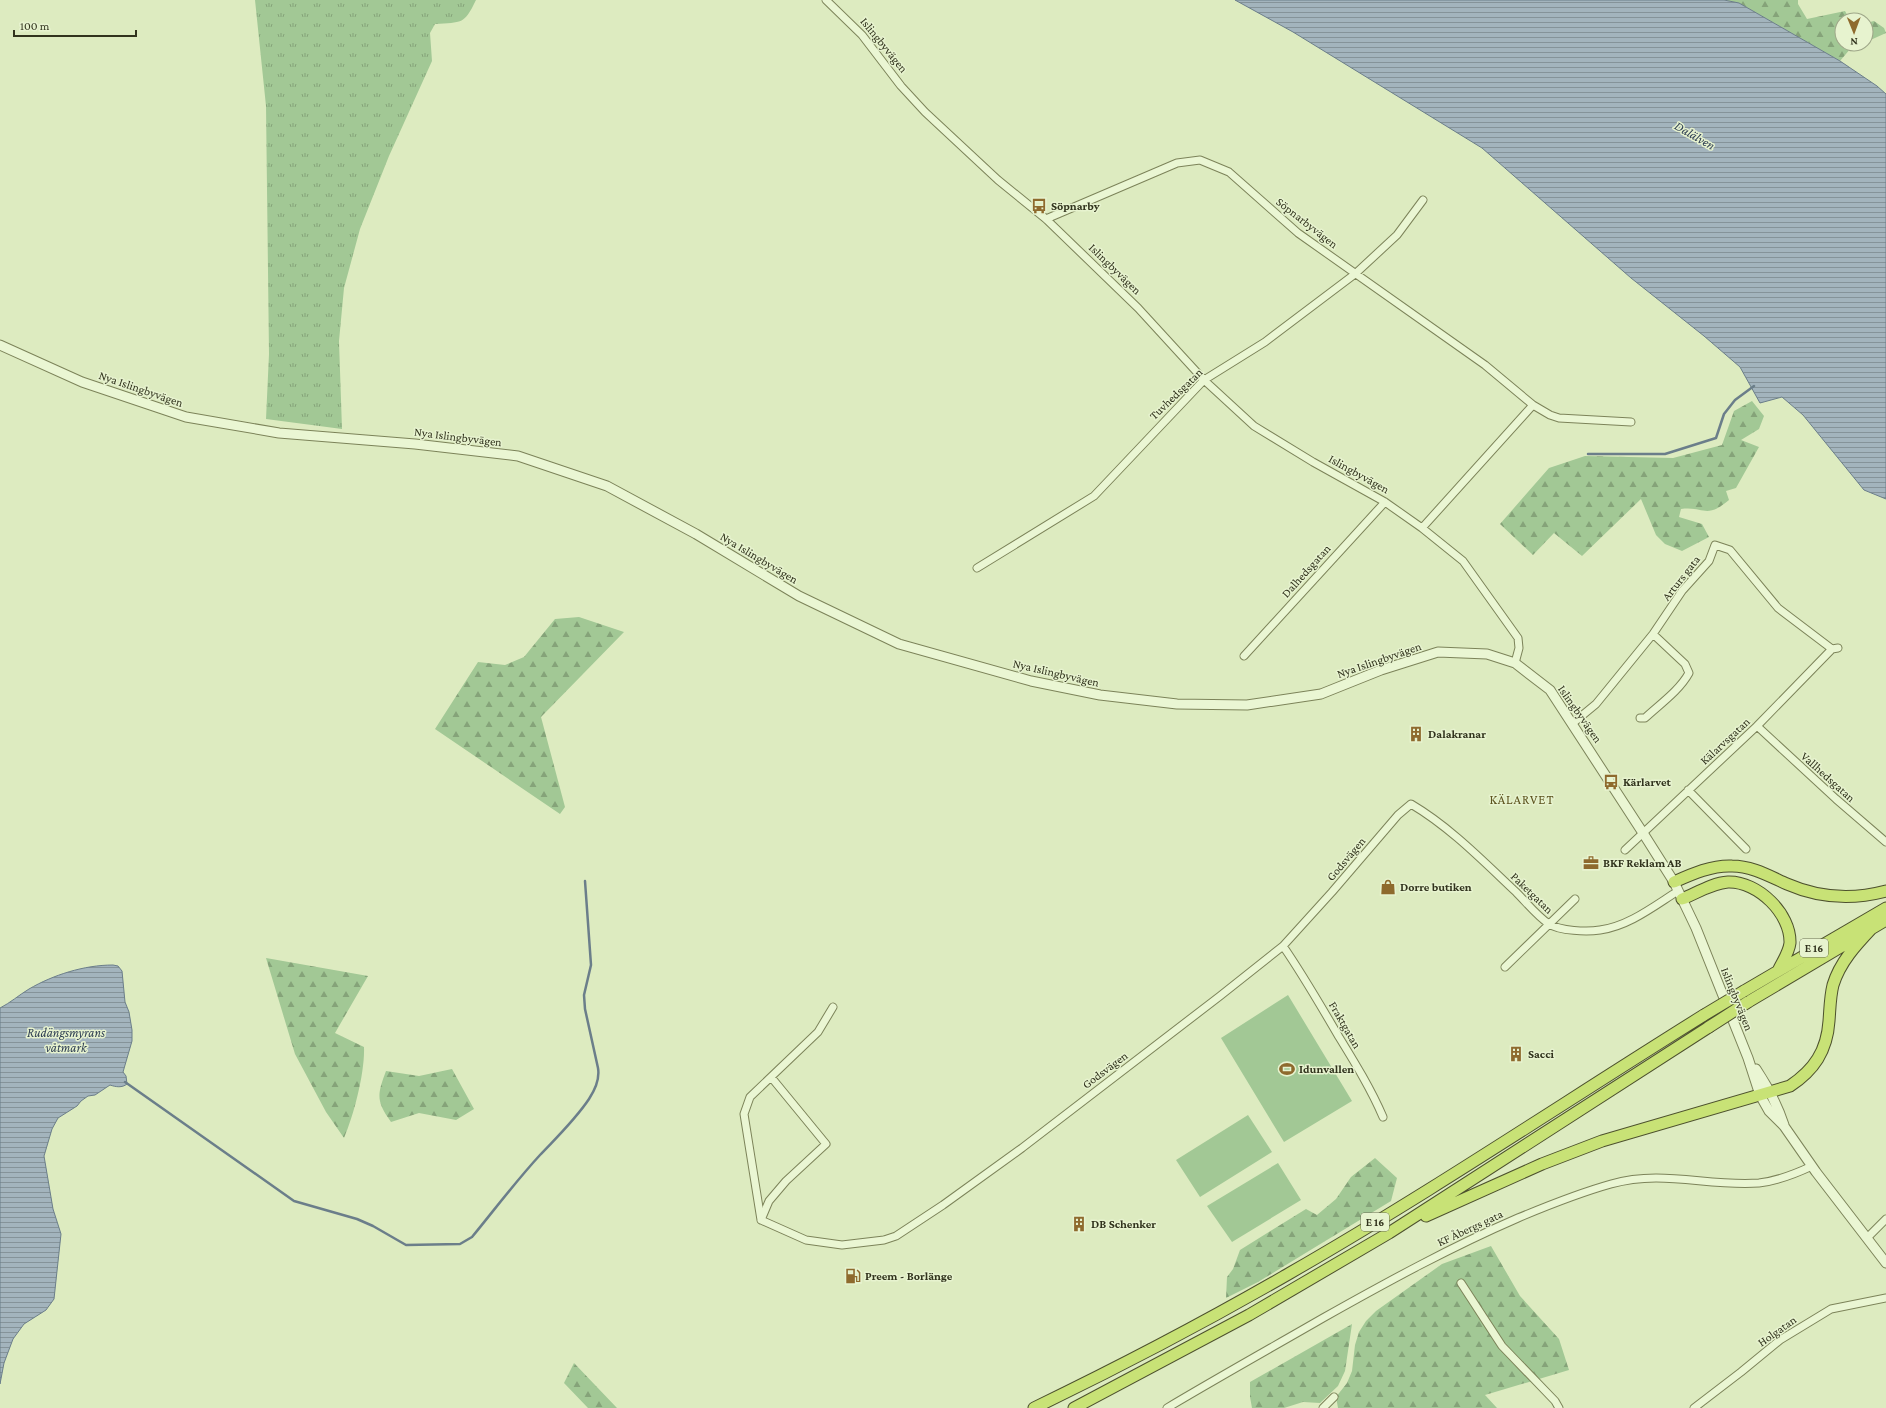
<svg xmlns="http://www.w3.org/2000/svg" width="1886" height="1408" viewBox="0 0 1886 1408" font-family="'Crimson Pro',serif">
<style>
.grass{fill:url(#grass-tufts)}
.forest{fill:url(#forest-firs)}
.pitch{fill:#a2c895}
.water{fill:url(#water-rules);stroke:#6b7e8a}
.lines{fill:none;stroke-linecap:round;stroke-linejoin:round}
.stream{stroke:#6b7e8a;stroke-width:2.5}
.minor-casing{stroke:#7c8359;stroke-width:9}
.tertiary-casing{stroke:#7c8359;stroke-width:11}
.trunk-casing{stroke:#4d512d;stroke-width:13}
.minor{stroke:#eaf6d3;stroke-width:7}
.tertiary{stroke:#eaf6d3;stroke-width:9}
.trunk{stroke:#c8e276;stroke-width:11}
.trunk-bridge-casing{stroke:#4d512d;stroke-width:13;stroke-linecap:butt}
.trunk-bridge{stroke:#c8e276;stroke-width:11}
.labels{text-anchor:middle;stroke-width:3;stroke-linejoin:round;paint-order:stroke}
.shield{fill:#e7f3cf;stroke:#686d52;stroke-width:1}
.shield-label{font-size:11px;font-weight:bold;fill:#31331d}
.street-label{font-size:12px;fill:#31331d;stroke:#e7f3cf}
.poi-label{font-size:12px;font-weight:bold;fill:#31331d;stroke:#e7f3cf;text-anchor:start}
.water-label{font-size:13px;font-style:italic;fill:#2d3d52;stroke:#e7f3cf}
.neighbourhood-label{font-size:13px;letter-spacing:1px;fill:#5d541f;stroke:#e7f3cf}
</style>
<defs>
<pattern id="grass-tufts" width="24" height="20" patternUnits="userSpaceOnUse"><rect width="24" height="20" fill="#a2c895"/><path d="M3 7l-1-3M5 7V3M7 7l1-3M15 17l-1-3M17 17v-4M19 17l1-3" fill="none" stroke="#85a379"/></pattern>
<pattern id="forest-firs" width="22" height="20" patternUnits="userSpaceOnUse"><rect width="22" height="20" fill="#a2c895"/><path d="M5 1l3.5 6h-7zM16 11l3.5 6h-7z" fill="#85a379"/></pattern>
<pattern id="water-rules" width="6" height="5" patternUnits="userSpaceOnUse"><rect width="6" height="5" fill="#a3b4bd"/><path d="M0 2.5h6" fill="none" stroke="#859399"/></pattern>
</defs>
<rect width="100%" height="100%" fill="#ddebc0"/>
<path class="grass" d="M255 0H476C464 25 462 22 435 24L430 33 432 61 389 156 360 229 344 288 339 341 342 429 266 419 269 354 266 106Z"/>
<path class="forest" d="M1724 0H1798V4L1807 19 1845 11 1850 20H1842V44H1860L1851 48 1840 61 1739 3Z
M1874 21 1884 28 1886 33 1866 42V23Z
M1752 401 1764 416 1759 429 1741 440 1759 447 1736 488 1726 491 1729 500C1705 520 1705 506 1681 509L1679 517 1702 524 1709 537 1682 551 1665 544 1656 535 1641 499 1582 556 1554 533 1533 555 1500 524 1549 468 1585 456 1673 458 1722 445 1734 411Z
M579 617 624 632 541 717 565 807 560 814 435 729 478 662 505 665 524 657 555 619Z
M266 958 368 976 335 1033 364 1047C365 1072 354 1115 344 1138L326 1112 295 1054Z
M452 1069 474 1109 456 1120 419 1113 391 1122C376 1101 377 1095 386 1071L419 1076Z
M1375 1158 1397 1178 1391 1201 1258 1282 1226 1298 1227 1277 1233 1269 1240 1250 1306 1209 1317 1215 1336 1199 1351 1177Z
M1491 1246 1520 1296 1559 1339 1569 1370 1485 1395 1497 1408H1338L1336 1397 1347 1383 1352 1371 1355 1345 1359 1332 1366 1321 1376 1311 1442 1264Z
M1352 1324 1345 1371 1338 1386 1320 1403 1303 1402 1284 1408H1252L1250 1397V1382Z
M574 1363 617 1408H588L564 1383Z"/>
<path class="pitch" d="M1288 995 1352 1101 1284 1142 1221 1038Z
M1248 1115 1272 1152 1200 1197 1176 1160Z
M1278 1163 1301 1200 1232 1242 1207 1206Z"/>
<path class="water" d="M1235 0H1724L1739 3 1840 61 1877 86 1886 94V499L1864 490 1803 415 1782 397 1760 403 1740 367 1704 336 1631 278 1482 148 1293 32Z
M113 965 118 966 122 971 125 1002 129 1012 132 1030V1041L123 1072 126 1076 127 1084C122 1088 116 1087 110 1085L95 1095 88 1096 81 1101 77 1106 58 1118 52 1129 44 1156 53 1209 61 1234 54 1299 46 1310 24 1324 13 1339 4 1363 0 1384V1008C10 1003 19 995 29 989 53 975 84 965 113 965Z"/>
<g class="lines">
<path class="stream" d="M1588 454H1665L1716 438 1724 414 1735 400 1754 386
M125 1082 294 1201 357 1219 373 1226 406 1245 460 1244 472 1237C495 1209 516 1181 540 1155 557 1137 575 1120 589 1099 595 1090 600 1080 598 1068L585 1009 584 995 591 965 585 881"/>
<defs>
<path id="minor" d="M826 0 862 35 901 86 925 112 998 180 1046 219 1138 308 1204 380 1254 426 1313 462 1385 502 1422 528 1463 561 1518 638 1519 648 1515 663
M1046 219 1177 163 1200 160 1229 172 1298 233 1485 365 1533 405 1422 528
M1533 405 1550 415 1559 418 1631 422
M977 568 1094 496 1204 380 1265 342 1355 274 1397 235 1423 200
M1244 656 1385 502
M1640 718H1645C1660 704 1679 691 1689 673L1685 664 1653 634
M1573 723 1596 704 1653 634 1682 591 1709 561 1715 545 1730 550 1778 608 1832 649
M1757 726 1836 799 1886 842
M1688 790 1746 849
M1625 850 1757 726 1832 649 1838 648
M1283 946C1303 975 1321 1006 1339 1037 1355 1063 1371 1089 1383 1117
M1505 967 1575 899
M761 1220 806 1240 842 1245 884 1240 896 1236 943 1205 1022 1148 1220 996 1283 946 1332 892 1398 815 1411 804C1450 827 1483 861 1516 892 1526 902 1537 916 1549 924 1560 931 1587 932 1600 930 1629 926 1654 906 1678 891
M761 1220 744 1114 750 1097 818 1032 833 1007
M761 1220 769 1201 786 1181 826 1144 771 1077
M1867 1238 1886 1219
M1461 1283 1502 1346 1555 1401 1559 1408
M1167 1408C1219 1377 1271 1348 1323 1318 1387 1282 1451 1247 1518 1218 1549 1205 1579 1193 1611 1184 1663 1169 1707 1187 1759 1183 1777 1181 1795 1174 1812 1166
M1323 1408 1334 1397
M1694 1408 1741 1372 1780 1340 1831 1309 1886 1298"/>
<path id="tertiary" d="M0 345 82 382 186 417 279 433 415 444 518 456 607 486 696 534 799 596 899 644 1031 681 1100 695 1177 704 1247 705 1321 694 1381 670 1438 652 1487 654 1515 663 1550 690 1643 833 1674 882 1696 928 1748 1058 1760 1095 1769 1111 1784 1126 1816 1172 1886 1263
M1756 1069C1768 1087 1777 1104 1784 1125"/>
<path id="trunk" d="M1674 882C1692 874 1712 865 1732 866 1752 866 1769 876 1787 884 1819 898 1852 900 1886 891
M1682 899C1697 893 1712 883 1728 882 1758 881 1791 914 1790 943 1789 952 1783 961 1779 969
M1744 991 1886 908
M1748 1002 1886 920
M1426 1216 1542 1164 1602 1141 1790 1086C1814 1070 1827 1051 1829 1021 1830 1009 1830 997 1833 985 1840 962 1856 945 1872 928
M1034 1408C1121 1366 1207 1321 1290 1273 1431 1192 1566 1101 1704 1015
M1074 1408 1249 1315 1389 1233 1709 1027"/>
</defs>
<use href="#minor" class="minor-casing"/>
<use href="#tertiary" class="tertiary-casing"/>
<use href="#trunk" class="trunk-casing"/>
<use href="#minor" class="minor"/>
<use href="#tertiary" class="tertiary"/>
<use href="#trunk" class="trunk"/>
<defs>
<path id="trunk-bridge" d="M1704 1015 1744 991
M1709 1027 1748 1002"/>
</defs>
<use href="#trunk-bridge" class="trunk-bridge-casing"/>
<use href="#trunk-bridge" class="trunk-bridge"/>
</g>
<defs>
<symbol id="bus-bare" viewBox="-9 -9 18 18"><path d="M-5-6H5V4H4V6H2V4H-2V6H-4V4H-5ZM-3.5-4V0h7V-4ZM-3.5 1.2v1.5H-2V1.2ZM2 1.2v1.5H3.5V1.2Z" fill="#8e6a2d" stroke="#e7f3cf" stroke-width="2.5" paint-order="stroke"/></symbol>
<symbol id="building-bare" viewBox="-9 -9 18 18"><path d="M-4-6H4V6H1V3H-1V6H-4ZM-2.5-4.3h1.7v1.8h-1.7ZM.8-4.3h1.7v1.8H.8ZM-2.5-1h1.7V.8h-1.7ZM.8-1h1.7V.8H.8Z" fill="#8e6a2d" stroke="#e7f3cf" stroke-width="2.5" paint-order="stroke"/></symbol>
<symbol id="office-bare" viewBox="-9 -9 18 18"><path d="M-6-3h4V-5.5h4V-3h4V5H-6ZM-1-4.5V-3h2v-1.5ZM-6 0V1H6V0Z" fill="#8e6a2d" stroke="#e7f3cf" stroke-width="2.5" paint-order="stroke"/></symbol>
<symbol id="shop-bare" viewBox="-9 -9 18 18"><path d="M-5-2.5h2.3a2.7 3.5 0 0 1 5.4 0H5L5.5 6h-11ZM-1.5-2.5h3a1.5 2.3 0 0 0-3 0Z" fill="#8e6a2d" stroke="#e7f3cf" stroke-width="2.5" paint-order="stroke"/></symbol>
<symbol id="stadium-bare" viewBox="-9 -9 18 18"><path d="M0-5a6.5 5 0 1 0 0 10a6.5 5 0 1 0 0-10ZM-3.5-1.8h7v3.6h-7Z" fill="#8e6a2d" stroke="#e7f3cf" stroke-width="2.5" paint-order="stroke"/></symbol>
<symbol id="fuel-bare" viewBox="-9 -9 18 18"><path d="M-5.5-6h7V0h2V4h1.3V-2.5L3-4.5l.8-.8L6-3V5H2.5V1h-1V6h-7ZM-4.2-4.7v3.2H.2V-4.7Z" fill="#8e6a2d" stroke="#e7f3cf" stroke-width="2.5" paint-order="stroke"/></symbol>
</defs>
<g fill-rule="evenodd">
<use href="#bus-bare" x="1028" y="195" width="22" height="22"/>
<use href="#building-bare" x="1405" y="723" width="22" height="22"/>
<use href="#bus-bare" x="1600" y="771" width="22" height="22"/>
<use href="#office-bare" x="1580" y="852" width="22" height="22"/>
<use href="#shop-bare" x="1377" y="876" width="22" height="22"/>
<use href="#building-bare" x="1505" y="1043" width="22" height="22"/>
<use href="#stadium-bare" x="1276" y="1058" width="22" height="22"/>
<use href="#building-bare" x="1068" y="1213" width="22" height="22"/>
<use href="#fuel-bare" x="842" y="1265" width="22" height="22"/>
</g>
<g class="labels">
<g class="shield">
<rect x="1800" y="939" width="28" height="18" rx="3"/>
<rect x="1361" y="1213" width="28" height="18" rx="3"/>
</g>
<g class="shield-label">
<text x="1814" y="952">E 16</text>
<text x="1375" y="1226">E 16</text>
</g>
<g class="street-label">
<text transform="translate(884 45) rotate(51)" y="4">Islingbyvägen</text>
<text transform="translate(1307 223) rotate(38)" y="4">Söpnarbyvägen</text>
<text transform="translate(1115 269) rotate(44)" y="4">Islingbyvägen</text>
<text transform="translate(141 389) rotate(19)" y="4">Nya Islingbyvägen</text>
<text transform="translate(1176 394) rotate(-44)" y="4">Tuvhedsgatan</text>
<text transform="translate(458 437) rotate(7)" y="4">Nya Islingbyvägen</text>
<text transform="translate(1359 474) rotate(29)" y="4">Islingbyvägen</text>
<text transform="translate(759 558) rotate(31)" y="4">Nya Islingbyvägen</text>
<text transform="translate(1306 571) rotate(-48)" y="4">Dalhedsgatan</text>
<text transform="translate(1681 578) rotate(-52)" y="4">Arturs gata</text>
<text transform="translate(1379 660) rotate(-19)" y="4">Nya Islingbyvägen</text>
<text transform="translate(1056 673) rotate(13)" y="4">Nya Islingbyvägen</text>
<text transform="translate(1580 714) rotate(55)" y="4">Islingbyvägen</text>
<text transform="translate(1725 741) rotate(-43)" y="4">Kälarvsgatan</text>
<text transform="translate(1828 777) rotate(42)" y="4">Vallhedsgatan</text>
<text transform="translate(1346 859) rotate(-50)" y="4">Godsvägen</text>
<text transform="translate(1532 893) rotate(44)" y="4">Paketgatan</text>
<text transform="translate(1737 999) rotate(68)" y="4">Islingbyvägen</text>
<text transform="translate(1345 1025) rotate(60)" y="4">Fraktgatan</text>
<text transform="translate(1105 1070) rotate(-37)" y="4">Godsvägen</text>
<text transform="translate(1470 1228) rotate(-25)" y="4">KF Åbergs gata</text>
<text transform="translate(1777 1331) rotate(-35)" y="4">Holgatan</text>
</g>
<g class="poi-label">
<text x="1051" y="210">Söpnarby</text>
<text x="1428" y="738">Dalakranar</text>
<text x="1623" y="786">Kärlarvet</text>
<text x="1603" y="867">BKF Reklam AB</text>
<text x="1400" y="891">Dorre butiken</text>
<text x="1528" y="1058">Sacci</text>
<text x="1299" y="1073">Idunvallen</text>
<text x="1091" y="1228">DB Schenker</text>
<text x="865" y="1280">Preem - Borlänge</text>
</g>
<g class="water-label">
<text transform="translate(1695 135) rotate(30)" y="5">Dalälven</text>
<text x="66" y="1037">Rudängsmyrans<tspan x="66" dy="15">våtmark</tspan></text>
</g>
<g class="neighbourhood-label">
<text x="1522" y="804">KÄLARVET</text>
</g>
</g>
<g transform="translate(1854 32) rotate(179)"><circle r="19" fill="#e7f3cf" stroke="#9ea688"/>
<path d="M0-3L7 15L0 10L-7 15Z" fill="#8e6a2d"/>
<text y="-6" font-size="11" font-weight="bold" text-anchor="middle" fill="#31331d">N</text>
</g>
<path d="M14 30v6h122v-6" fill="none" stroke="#31331d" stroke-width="2"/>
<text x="20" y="30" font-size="12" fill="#31331d" stroke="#e7f3cf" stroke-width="3" paint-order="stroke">100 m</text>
</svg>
